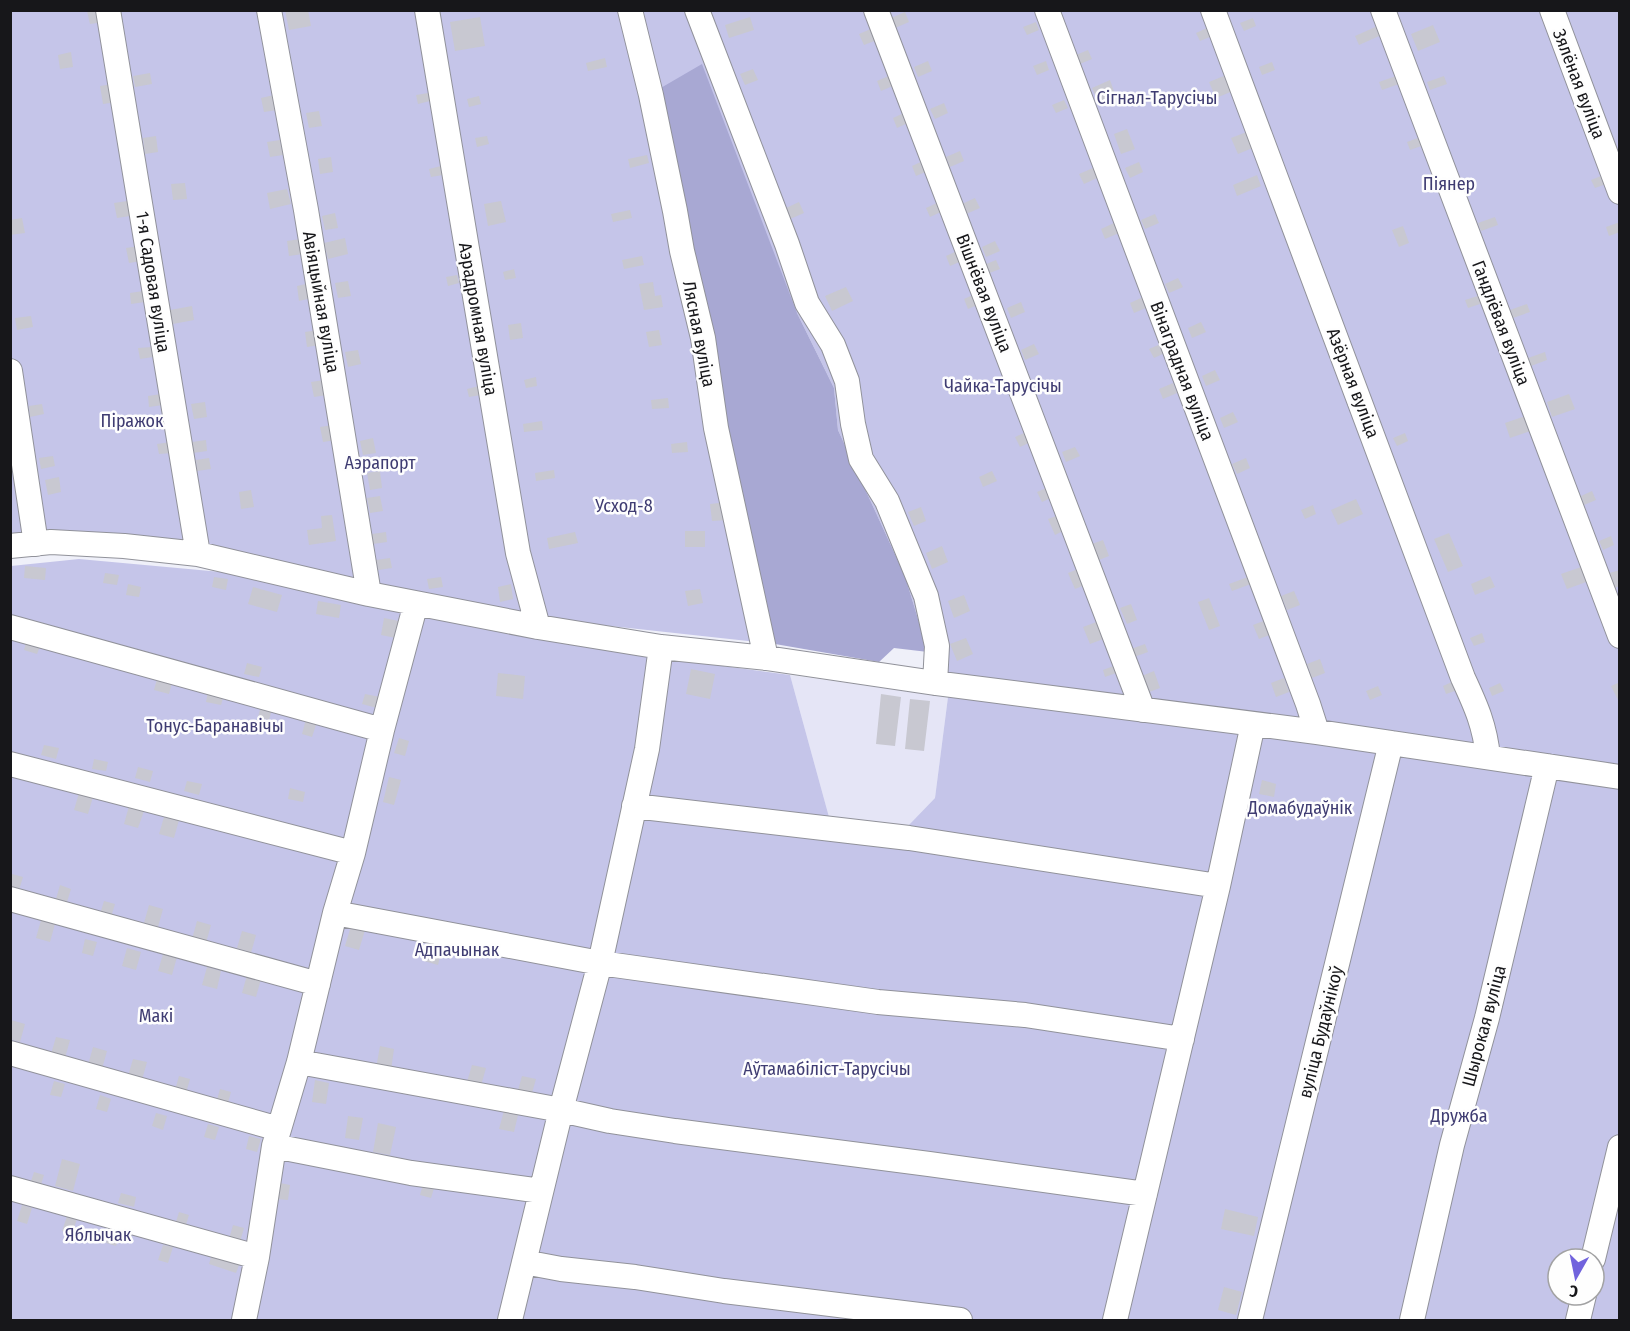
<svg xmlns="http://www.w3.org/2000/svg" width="1630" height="1331" viewBox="0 0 1630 1331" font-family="'Fira Sans Condensed',sans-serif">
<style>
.built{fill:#e5e5f6}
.green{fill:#c5c5e9;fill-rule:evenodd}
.forest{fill:#a8a8d3}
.building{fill:#c8c8d1}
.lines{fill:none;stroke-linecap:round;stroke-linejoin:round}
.minor-casing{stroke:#91929a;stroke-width:26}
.minor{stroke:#fff;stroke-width:24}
.labels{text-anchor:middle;stroke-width:5;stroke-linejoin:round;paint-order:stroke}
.street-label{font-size:18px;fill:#17171a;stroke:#fefefe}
.park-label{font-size:18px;fill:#3f3c72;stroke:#fefefe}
</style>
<rect width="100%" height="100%" fill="#eff0f9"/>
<path class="built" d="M790 675 948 697 935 798 907 827 829 817Z"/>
<path class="green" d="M11 11H1619V766L946 673 928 652 905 576 838 430 834 388 797 313 775 644 528 617 280 563 11 540Z
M79 559 254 575 656 657 790 675 829 817 907 827 935 798 948 697 1247 732 1619 786V1320H11V566ZM1558 1259H1594V1295H1558Z"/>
<path class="forest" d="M702 64 797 313 834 388 838 430 905 576 928 652 894 648 879 662 775 644 713 360 659 89Z"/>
<path class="building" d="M93 10H103L105 22 90 24 87 11Z
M285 10H308L311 26 289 30Z
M905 12 909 22 895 28 891 18Z
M480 17 485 46 455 51 450 22Z
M750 17 754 30 729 38 725 25Z
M1253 18 1256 26 1244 31 1240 23Z
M1036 22 1039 30 1027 35 1023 27Z
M1382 24 1386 33 1359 45 1355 36Z
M1433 25 1440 42 1418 51 1411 34Z
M1209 27 1212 36 1200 41 1196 33Z
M873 28 877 40 864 45 859 34Z
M1088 50 1092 59 1080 64 1076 55Z
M71 52 73 67 60 69 58 55Z
M605 58 607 67 588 71 586 63Z
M928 61 932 71 918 77 914 67Z
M1046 61 1049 70 1037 75 1033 66Z
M1272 62 1275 70 1262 75 1259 67Z
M753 69 758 80 745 85 740 74Z
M150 73 152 84 135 87 133 76Z
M891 75 895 85 881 91 877 81Z
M1226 75 1233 91 1216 98 1209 82Z
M1396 76 1399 84 1382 90 1379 82Z
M1444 76 1447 84 1430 90 1427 82Z
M1110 80 1116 97 1099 104 1092 88Z
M113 84 117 102 103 104 100 86Z
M428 93 430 101 418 104 416 95Z
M274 95 277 110 264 112 261 98Z
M479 96 481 104 469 107 467 99Z
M1064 100 1068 108 1056 113 1052 105Z
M944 103 948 113 935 119 930 109Z
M319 111 322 126 309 128 306 113Z
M906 112 910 122 897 128 893 118Z
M1127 129 1135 149 1121 154 1114 134Z
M1249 131 1255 147 1238 154 1231 138Z
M156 136 158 152 145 154 143 138Z
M487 136 489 144 477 147 475 138Z
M1423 136 1427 144 1410 150 1407 142Z
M280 140 283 155 270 157 267 142Z
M960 151 964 161 950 167 946 157Z
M647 155 649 163 630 168 628 159Z
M331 157 333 172 320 174 318 159Z
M925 160 930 170 916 176 912 166Z
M1139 162 1143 172 1130 178 1125 168Z
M441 166 443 175 431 177 429 169Z
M1093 168 1097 178 1084 184 1079 174Z
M1606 174 1609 183 1595 188 1591 180Z
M1257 175 1261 186 1237 196 1233 185Z
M185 183 187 199 173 200 171 184Z
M287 189 291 204 270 209 267 193Z
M975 198 980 208 966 214 962 204Z
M127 201 130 216 117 218 114 203Z
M501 201 506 222 488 226 484 204Z
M799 202 804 213 790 219 786 208Z
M939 202 943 211 930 217 926 208Z
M630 210 632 218 613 222 611 214Z
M335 213 338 228 325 230 322 216Z
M1155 214 1159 223 1145 229 1141 220Z
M1495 217 1498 225 1481 231 1478 223Z
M22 218 25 233 10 235V220Z
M1620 222V232L1609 236 1606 227Z
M1114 223 1119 233 1105 239 1101 229Z
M1403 226 1409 243 1399 247 1392 230Z
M345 238 348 254 328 259 324 243Z
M300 239 303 254 289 256 287 241Z
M995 241 1000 251 986 257 982 247Z
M139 246 142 261 129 263 126 248Z
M959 250 964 260 950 266 946 256Z
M642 256 644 265 624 269 622 260Z
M996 260 1000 269 987 274 984 265Z
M514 269 516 278 505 280 503 272Z
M457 275 459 283 448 286 446 277Z
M1178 278 1183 287 1169 293 1165 284Z
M348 281 351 296 338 298 335 283Z
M653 282 655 296 661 295 663 307 644 310 639 284Z
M310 283 312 298 299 301 297 286Z
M846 287 853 301 832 311 825 296Z
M143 291 145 302 131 304 130 293Z
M977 293 982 303 968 309 964 299Z
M1484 294 1486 302 1468 308 1465 300Z
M1143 297 1148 307 1134 313 1130 303Z
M1021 302 1025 312 1011 318 1007 308Z
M1527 304 1530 312 1513 318 1510 310Z
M192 306 194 320 173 324 170 310Z
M31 316 33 327 17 330 15 318Z
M1201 322 1206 332 1192 338 1188 328Z
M521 323 523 338 510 340 508 325Z
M318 330 320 345 307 347 305 332Z
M659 330 662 345 649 347 646 332Z
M1163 343 1167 352 1154 358 1149 349Z
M1034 344 1039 354 1025 360 1021 350Z
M152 347 153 357 140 359 138 348Z
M358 350 361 364 348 367 345 352Z
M1545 352 1547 360 1531 366 1528 358Z
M1215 370 1220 380 1206 386 1202 376Z
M536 377 537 386 526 388 524 380Z
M324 380 327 395 314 397 311 382Z
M1173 383 1177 393 1163 399 1159 389Z
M479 386 481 395 469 397 467 389Z
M161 394 163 405 149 407 148 396Z
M1569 394 1575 409 1552 417 1547 402Z
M668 398 669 408 652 409 651 400Z
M205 402 207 417 194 419 191 404Z
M42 404 44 414 30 417 29 406Z
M1233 412 1238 422 1224 428 1220 418Z
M1528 415 1533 430 1510 438 1505 423Z
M542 421 543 430 524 432 523 424Z
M333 425 336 440 323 442 320 427Z
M1029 431 1033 441 1020 447 1015 437Z
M1405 433 1408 441 1397 446 1393 438Z
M373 438 376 453 363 455 360 441Z
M206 440 207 451 193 453 192 442Z
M171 442 172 453 159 454 157 444Z
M687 442 688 452 672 453 671 444Z
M1075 447 1080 456 1066 462 1062 452Z
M53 456 55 466 41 469 39 458Z
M209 458 211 469 197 471 196 460Z
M1246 458 1250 468 1237 474 1232 464Z
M554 470 555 478 536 481 535 473Z
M380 471 382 488 370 490 367 473Z
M992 471 997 481 983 487 979 477Z
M59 477 61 492 48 495 45 480Z
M1051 486 1055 496 1042 502 1037 492Z
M251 490 254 507 241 509 239 492Z
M1592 491 1596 500 1584 505 1581 496Z
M380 496 383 511 370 513 367 498Z
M1356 499 1363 514 1338 525 1331 510Z
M727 502 729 520 712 521 710 504Z
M1313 505 1316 514 1305 519 1301 510Z
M921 507 926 521 914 526 908 512Z
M332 515 336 541 309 545 307 530 322 528 321 516Z
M1059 515 1065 530 1055 535 1048 519Z
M685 531H705V547H685Z
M386 532 387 542 373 544 372 534Z
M575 532 578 543 549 549 547 538Z
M1449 533 1463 566 1448 572 1434 539Z
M1611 536 1614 545 1603 550 1599 541Z
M1103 540 1109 556 1099 560 1092 544Z
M942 546 948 562 932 569 926 553Z
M390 558 392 568 378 570 376 560Z
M25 566 46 568 45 580 24 578Z
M1584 566 1589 581 1567 589 1561 574Z
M1078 569 1085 585 1075 589 1068 573Z
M1620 570V586L1614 588 1609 573Z
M105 573 119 575 117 585 103 583Z
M1490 576 1495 587 1475 595 1471 584Z
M214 577 228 579 226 590 212 587Z
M441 577 443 587 429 589 427 579Z
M1248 577 1251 584 1232 591 1229 584Z
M128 584 141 587 139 597 126 595Z
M511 584 513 599 500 602 498 587Z
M253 587 282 595 277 612 248 604Z
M700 589 703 603 688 606 685 591Z
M1294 591 1300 605 1287 610 1281 596Z
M964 595 970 611 954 618 948 601Z
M1209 598 1220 626 1209 630 1198 602Z
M318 601 341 605 339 618 316 614Z
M1131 604 1137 620 1127 624 1120 608Z
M384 618 399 621 396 638 381 635Z
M1266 620 1272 634 1259 639 1253 625Z
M1099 621 1106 638 1090 644 1083 627Z
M1482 633 1485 642 1474 646 1470 638Z
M966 638 973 654 957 661 950 644Z
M27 639 41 644 37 654 24 650Z
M1145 644 1148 652 1134 657 1131 649Z
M1320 659 1325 673 1312 678 1307 664Z
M247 663 262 667 259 677 244 674Z
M1116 665 1119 672 1105 677 1103 670Z
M691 669 715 674 710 699 686 694Z
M1154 671 1160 688 1144 694 1137 678Z
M498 673 525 676 523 699 496 696Z
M1284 678 1289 692 1276 697 1271 683Z
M157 679 172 683 169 694 154 690Z
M1454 681 1458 690 1446 694 1443 686Z
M1620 682V704L1611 686Z
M1500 683 1504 691 1492 696 1489 688Z
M1378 686 1382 695 1370 700 1366 691Z
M208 691 224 695 221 705 206 702Z
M365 694 380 697 377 708 362 704Z
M881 694 901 697 895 746 876 744Z
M910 699 930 701 924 751 905 749Z
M262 702 273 706 269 720 258 717Z
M306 719 317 722 312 737 302 734Z
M399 738 409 741 405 756 394 753Z
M44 745 59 748 56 759 41 755Z
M94 759 108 762 106 771 92 769Z
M138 767 153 771 150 782 135 778Z
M389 777 401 780 394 805 383 802Z
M1262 780 1276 784 1274 797 1259 794Z
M187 781 202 784 199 795 184 791Z
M290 788 305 792 303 802 288 799Z
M79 793 93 797 88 814 74 810Z
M129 806 144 811 138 828 124 824Z
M164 817 179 820 174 838 159 834Z
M12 874 23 877 19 890 10 888Z
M60 885 71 889 67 902 56 899Z
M104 901 115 904 111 917 100 914Z
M149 905 163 909 158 927 144 923Z
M41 920 55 924 50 942 36 938Z
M197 921 211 925 206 943 192 939Z
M351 926 365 930 359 950 345 946Z
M242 931 256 935 251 953 237 948Z
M85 939 97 942 93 956 82 953Z
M429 940 443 944 438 965 424 961Z
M127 948 141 952 136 970 122 966Z
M163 954 177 957 172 975 158 971Z
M207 967 221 971 217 989 202 985Z
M247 975 261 979 256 997 242 993Z
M11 1020 25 1024 20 1042 10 1039Z
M56 1037 70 1040 65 1058 51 1054Z
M380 1046 394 1049 391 1070 376 1068Z
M93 1047 107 1051 102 1069 88 1065Z
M133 1059 147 1062 142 1080 128 1076Z
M472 1065 486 1068 480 1089 466 1085Z
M179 1076 190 1079 186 1093 175 1090Z
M522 1076 536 1079 530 1100 516 1097Z
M315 1080 329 1083 326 1104 312 1102Z
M54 1081 65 1084 61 1097 50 1095Z
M220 1089 231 1092 227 1106 216 1103Z
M100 1095 111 1099 107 1112 96 1109Z
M505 1107 519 1111 514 1132 499 1129Z
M156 1113 167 1116 163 1130 152 1126Z
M348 1116 363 1118 359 1140 345 1138Z
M378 1123 396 1127 390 1155 373 1152Z
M208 1124 219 1127 215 1140 204 1137Z
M249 1136 261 1139 257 1152 246 1149Z
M62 1159 80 1164 73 1191 55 1186Z
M34 1172 44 1175 39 1191 29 1187Z
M424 1181 435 1185 431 1198 420 1195Z
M280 1183 290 1185 288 1200 277 1199Z
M121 1193 136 1197 134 1207 118 1203Z
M22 1205 32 1208 27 1224 17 1221Z
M1225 1209 1258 1217 1254 1236 1221 1229Z
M179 1212 189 1215 184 1231 174 1228Z
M67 1216 77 1219 72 1234 62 1231Z
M233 1225 244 1228 240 1242 229 1239Z
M111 1228 121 1231 116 1246 106 1243Z
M163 1245 173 1247 168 1263 158 1260Z
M213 1250 241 1260 236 1273 209 1264Z
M1224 1287 1242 1292 1236 1315 1218 1310Z"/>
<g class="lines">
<defs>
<path id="minor" d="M108 10 198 554
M269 10 306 210 369 594
M427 10 518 553 538 627
M630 10 651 95 675 211 682 251 703 338 716 428 766 658
M697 10 787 244 807 303 833 345 847 381 853 424 861 459 887 501 926 596 937 646 935 683
M876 10 1143 710
M1047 10 1308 704 1317 732
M1213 10 1463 678C1476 706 1485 726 1488 757
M1383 10 1620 636
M1552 10 1620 192
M10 371 36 544
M10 546 51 542 124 546 198 554 369 594 538 627 661 647 766 658 935 683 1317 732 1620 777
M10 627 382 730
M10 764 353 853
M634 806 909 838 1218 886
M10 899 318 984
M335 913 600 963 878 1002 1025 1015 1182 1039
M10 1053 279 1129
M299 1062 561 1110 610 1121 675 1131 929 1164 1145 1194
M274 1146 411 1173 541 1191
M10 1188 257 1257
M1593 1259 1620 1147
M524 1262 561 1269 635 1277 724 1291 960 1320
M244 1320 257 1257 274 1146 299 1062 335 913 353 853 382 730 416 603
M510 1320 561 1110 600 963 647 749 661 647
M1115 1320 1218 886 1253 724
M1250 1320 1391 743
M1412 1320 1452 1145 1487 1018 1547 766
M1578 1320 1584 1295"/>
</defs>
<use href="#minor" class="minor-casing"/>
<use href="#minor" class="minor"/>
</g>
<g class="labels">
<g class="street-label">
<text transform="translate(1579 84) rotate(69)" y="6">Зялёная вуліца</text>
<text transform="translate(153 282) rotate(81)" y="6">1-я Садовая вуліца</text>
<text transform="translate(984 293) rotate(69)" y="6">Вішнёвая вуліца</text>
<text transform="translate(321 302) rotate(80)" y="6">Авіяцыйная вуліца</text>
<text transform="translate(478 319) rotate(80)" y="6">Аэрадромная вуліца</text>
<text transform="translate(1501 323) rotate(69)" y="6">Гандлёвая вуліца</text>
<text transform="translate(699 334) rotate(79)" y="6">Лясная вуліца</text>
<text transform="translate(1182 371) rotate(69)" y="6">Вінаградная вуліца</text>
<text transform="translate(1353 383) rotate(69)" y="6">Азёрная вуліца</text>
<text transform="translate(1484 1026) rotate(-75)" y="6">Шырокая вуліца</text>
<text transform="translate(1321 1032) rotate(-76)" y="6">вуліца Будаўнікоў</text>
</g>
<g class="park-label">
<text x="1157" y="104">Сігнал-Тарусічы</text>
<text x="1449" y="190">Піянер</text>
<text x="1003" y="392">Чайка-Тарусічы</text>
<text x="132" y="427">Піражок</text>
<text x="380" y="469">Аэрапорт</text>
<text x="624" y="512">Усход-8</text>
<text x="215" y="732">Тонус-Баранавічы</text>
<text x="1300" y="814">Домабудаўнік</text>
<text x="457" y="956">Адпачынак</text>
<text x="156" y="1022">Макі</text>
<text x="827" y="1075">Аўтамабіліст-Тарусічы</text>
<text x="1459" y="1122">Дружба</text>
<text x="98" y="1241">Яблычак</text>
</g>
</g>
<rect width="1630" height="1331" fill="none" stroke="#17171a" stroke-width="24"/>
<g transform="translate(1576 1277) rotate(189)"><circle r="28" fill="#fefefe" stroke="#a2a2a3" stroke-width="1.5"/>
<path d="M0-4.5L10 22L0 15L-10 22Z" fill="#7163dd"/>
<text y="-9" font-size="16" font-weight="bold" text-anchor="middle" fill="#17171a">С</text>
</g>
</svg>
